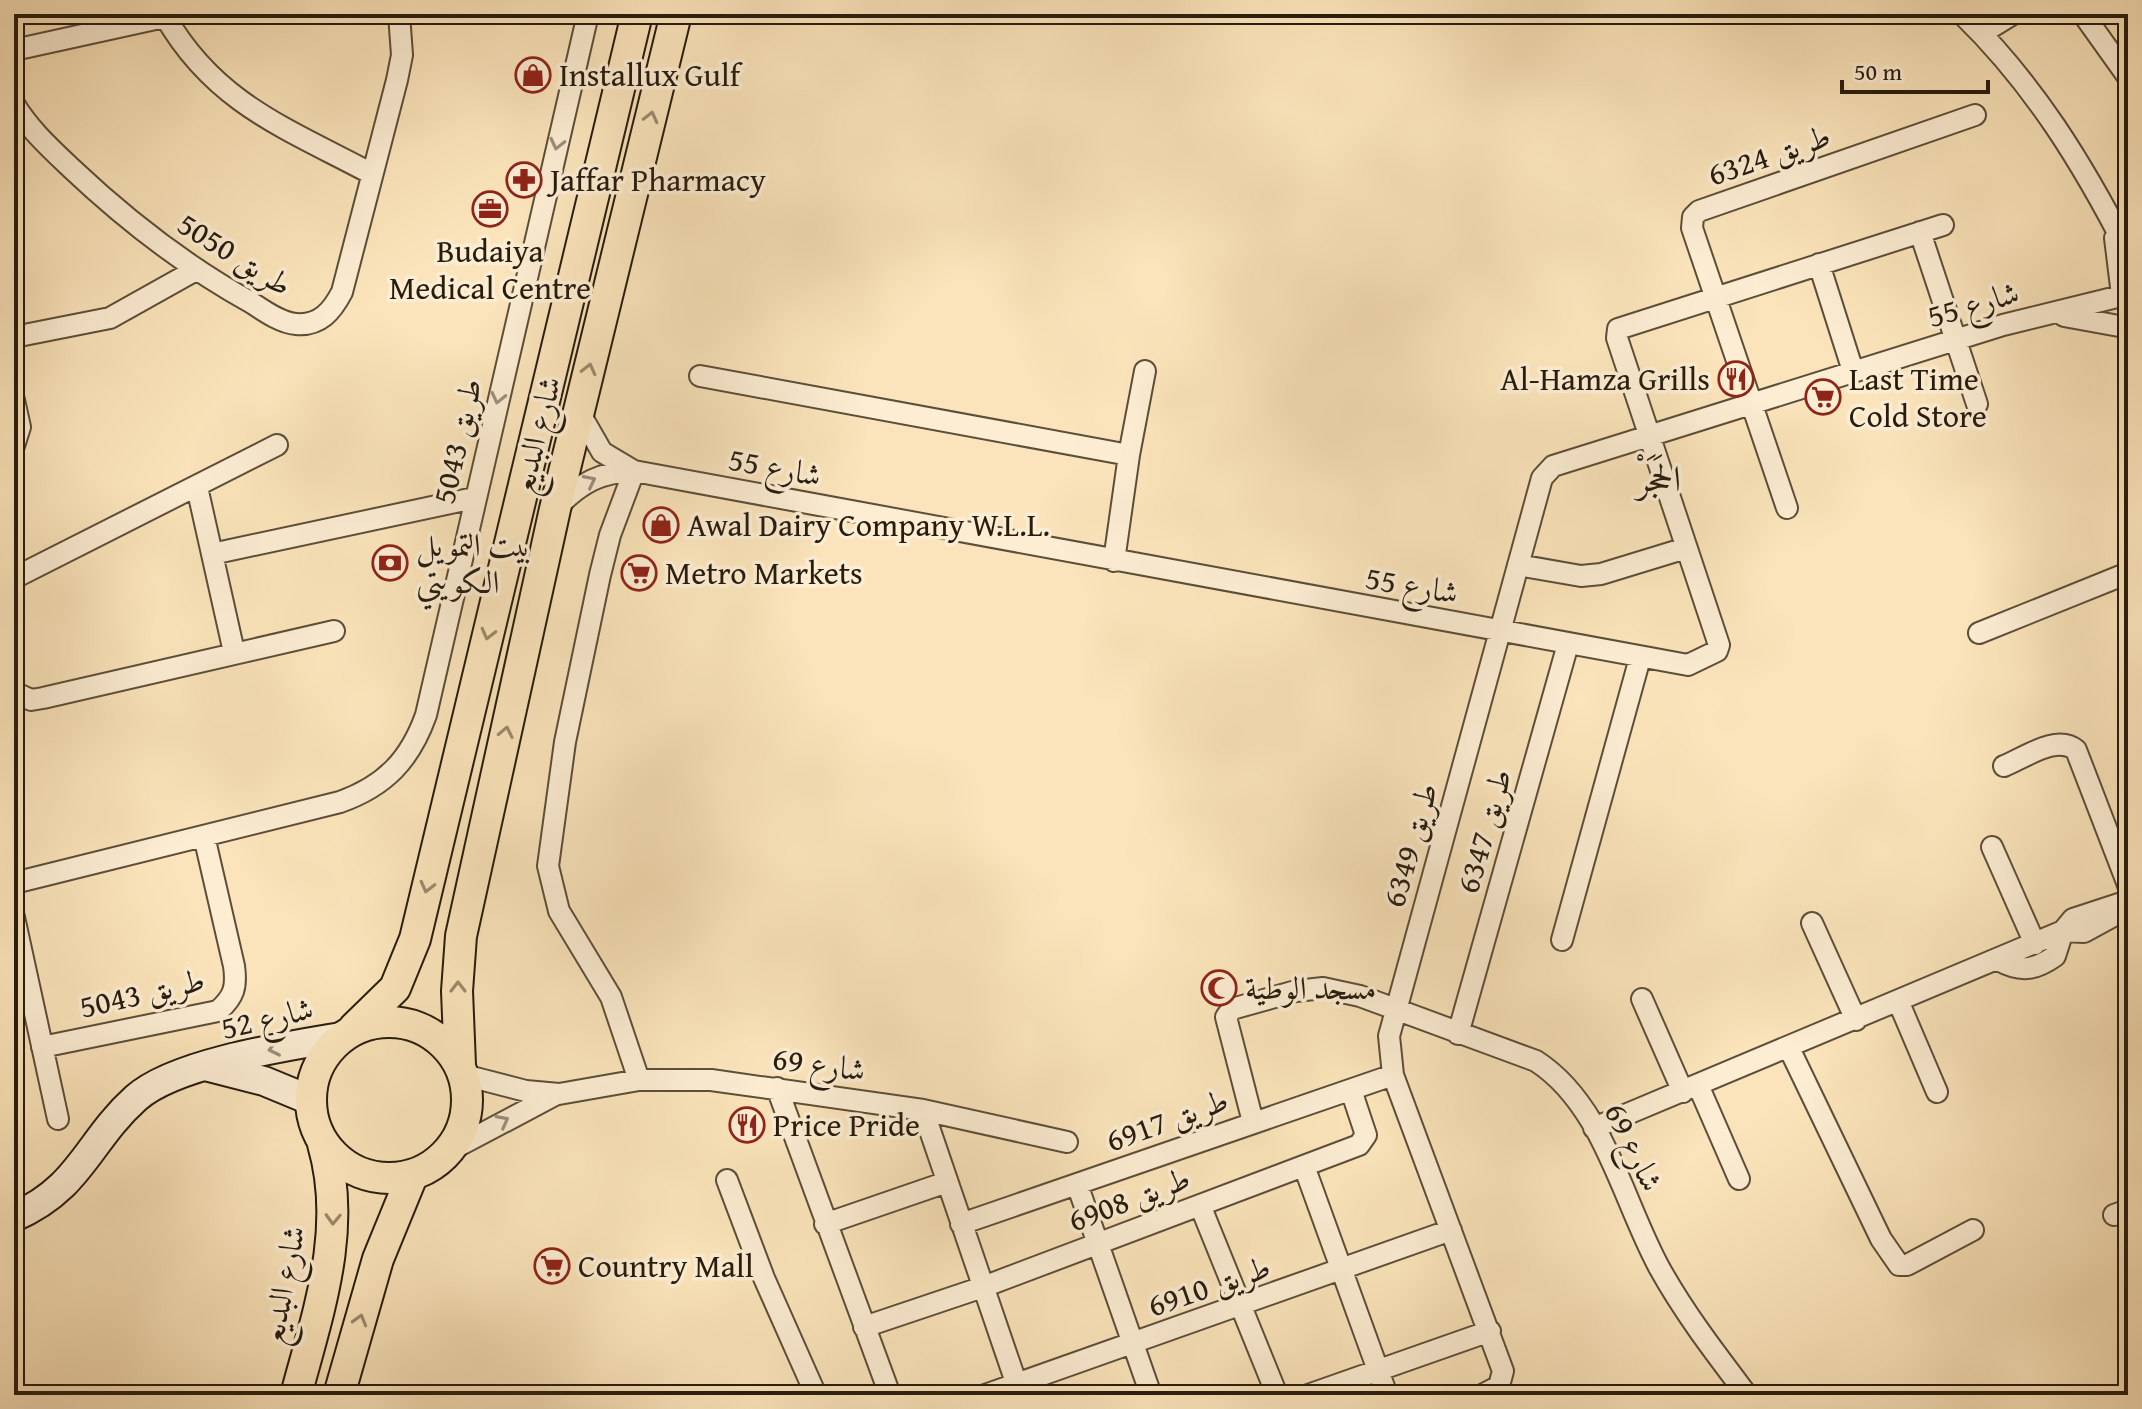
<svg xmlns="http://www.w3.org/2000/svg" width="2142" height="1409" viewBox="0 0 2142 1409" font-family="'Gentium Book Plus',Amiri,serif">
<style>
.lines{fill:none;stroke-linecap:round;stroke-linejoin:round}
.street-casing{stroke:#5c4e39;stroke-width:24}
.secondary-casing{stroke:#271c0e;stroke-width:32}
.primary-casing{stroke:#271c0e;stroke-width:34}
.street{stroke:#fcedd3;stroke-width:20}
.secondary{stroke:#fcedd3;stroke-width:28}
.primary{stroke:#fbe4bb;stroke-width:30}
.oneway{stroke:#9c8a6d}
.oneway2{stroke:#9c8f7a}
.labels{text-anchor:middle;stroke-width:7;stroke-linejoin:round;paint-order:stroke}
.poi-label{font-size:32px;fill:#271c0e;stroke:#fcedd3;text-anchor:start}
.street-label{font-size:32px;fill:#271c0e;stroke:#fcedd3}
.quarter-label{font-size:36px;fill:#271c0e;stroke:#fcedd3}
</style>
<rect width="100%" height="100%" fill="#fbe4bb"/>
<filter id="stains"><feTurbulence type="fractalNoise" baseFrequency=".0025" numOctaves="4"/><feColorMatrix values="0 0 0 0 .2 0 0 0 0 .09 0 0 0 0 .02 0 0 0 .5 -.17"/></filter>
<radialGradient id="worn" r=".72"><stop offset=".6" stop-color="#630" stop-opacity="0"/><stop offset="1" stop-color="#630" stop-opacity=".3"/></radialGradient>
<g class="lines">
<defs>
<path id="street" d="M1962 14C2034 84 2083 164 2128 252
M2083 14 2128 77
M166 18C216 104 288 129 372 174
M1982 33 2013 14
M14 50 178 14
M14 104C29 129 50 148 71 168 127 221 185 266 252 303 264 311 281 323 296 324 320 326 332 311 342 292L397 80 402 55 399 14
M1920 232 1977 404
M2115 238 2122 295
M1819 264 1853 371
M2064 316 2119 326
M14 337 110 318 194 271
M700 376 1129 455
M14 400 20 427 14 446
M579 412 602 452 634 471
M634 471 610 535 600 575 565 742 548 866 559 911 611 997 639 1080
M197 487 234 652
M558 506C581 483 600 472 634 471L1688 665 1717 651 1719 645 1617 338 1618 329 1943 225
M1787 508 1692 228 1693 217 1699 211 1975 115
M212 554 474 498
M1114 561 1129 455 1145 371
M1518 565 1581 576 1601 574 1686 548
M14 578 277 445
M1979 633 2128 573
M14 692 31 700 43 698 334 631
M2004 766C2024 758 2057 734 2076 750L2128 885
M1992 847 2035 944
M14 883 340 802C385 786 410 760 426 715L588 14
M14 917 58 1119
M1812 923 1856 1020
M1562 940 1640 658
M1998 960C2020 972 2034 971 2055 956L2063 931 2073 919 2128 901
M1642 999 1683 1092
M1899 1003 1937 1092
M1458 1034 1568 644
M42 1047 218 1011C234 997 237 987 234 966L204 836
M1789 1048 1881 1239 1899 1265H1907L1973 1230
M464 1075 526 1091 559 1094 639 1080H711L923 1110 1067 1142
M1698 1085 1739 1179
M777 1088 890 1395
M923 1110 1020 1394
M1253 1122 1226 1017 1232 1009 1296 991 1323 988 1360 996 1536 1061C1604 1105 1622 1200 1660 1269 1685 1314 1716 1354 1747 1395
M1594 1128 2063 931 2084 932 2128 908
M449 1151 555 1095
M1304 1166 1387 1395
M727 1180 764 1278 816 1395
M1077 1184 1151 1395
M1200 1205 1277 1395
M2114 1215 2128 1210
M825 1224 947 1182
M961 1224 1393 1075
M864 1327 983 1287 1359 1145 1366 1135 1351 1090
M985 1395 1451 1230
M1308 1395 1490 1331
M1482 1395 1499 1386 1503 1371 1393 1075 1389 1036 1542 478 1553 466 2003 325 2121 296"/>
<path id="secondary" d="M209 1067 264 1081 310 1100
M14 1217C81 1188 87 1142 136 1098 175 1063 288 1046 341 1037"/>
<path id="primary" d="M311 1100a78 78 0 1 1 156 0a78 78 0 1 1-156 0Z
M354 1028 395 988 415 939 637 14
M460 1065 457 991 461 936 555 509 676 14
M296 1395C318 1312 348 1229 323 1144
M339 1395 378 1259 412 1176"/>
</defs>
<use href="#street" class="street-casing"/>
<use href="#secondary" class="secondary-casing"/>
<use href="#primary" class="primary-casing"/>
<use href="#street" class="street"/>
<use href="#secondary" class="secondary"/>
<use href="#primary" class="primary"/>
</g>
<defs><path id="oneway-chevron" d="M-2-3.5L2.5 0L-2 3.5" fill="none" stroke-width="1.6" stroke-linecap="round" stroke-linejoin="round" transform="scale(2)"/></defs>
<g class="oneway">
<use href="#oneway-chevron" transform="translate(651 117) rotate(-76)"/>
<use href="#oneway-chevron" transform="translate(589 369) rotate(-76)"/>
<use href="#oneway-chevron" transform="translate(488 634) rotate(104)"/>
<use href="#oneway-chevron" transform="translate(506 732) rotate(-78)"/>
<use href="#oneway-chevron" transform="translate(427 887) rotate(104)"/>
<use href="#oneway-chevron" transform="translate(458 987) rotate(-90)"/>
<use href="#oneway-chevron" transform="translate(333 1219) rotate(92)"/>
<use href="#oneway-chevron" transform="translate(360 1320) rotate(-74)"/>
</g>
<g class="oneway2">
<use href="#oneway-chevron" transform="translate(557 144) rotate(103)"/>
<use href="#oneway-chevron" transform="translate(498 398) rotate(103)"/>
<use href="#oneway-chevron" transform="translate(590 481) rotate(-27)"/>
<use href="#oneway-chevron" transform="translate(274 1049) rotate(168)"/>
<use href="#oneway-chevron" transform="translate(503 1121) rotate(-28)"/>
</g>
<defs>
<symbol id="shop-ring" viewBox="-11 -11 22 22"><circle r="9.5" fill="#fcedd3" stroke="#8f2418" stroke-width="1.5"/><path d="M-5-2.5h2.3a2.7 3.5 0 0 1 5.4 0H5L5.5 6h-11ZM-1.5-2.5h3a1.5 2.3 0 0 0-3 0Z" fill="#8f2418"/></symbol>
<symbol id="pharmacy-ring" viewBox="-11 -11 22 22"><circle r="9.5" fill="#fcedd3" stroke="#8f2418" stroke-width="1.5"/><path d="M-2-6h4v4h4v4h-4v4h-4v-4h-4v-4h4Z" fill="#8f2418"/></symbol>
<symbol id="office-ring" viewBox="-11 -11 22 22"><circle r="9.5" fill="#fcedd3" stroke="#8f2418" stroke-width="1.5"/><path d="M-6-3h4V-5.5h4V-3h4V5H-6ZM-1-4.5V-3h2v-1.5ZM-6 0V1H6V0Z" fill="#8f2418"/></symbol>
<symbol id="restaurant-ring" viewBox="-11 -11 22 22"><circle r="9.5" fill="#fcedd3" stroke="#8f2418" stroke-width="1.5"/><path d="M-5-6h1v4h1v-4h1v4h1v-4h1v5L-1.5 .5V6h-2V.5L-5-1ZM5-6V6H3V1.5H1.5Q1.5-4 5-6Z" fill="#8f2418"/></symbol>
<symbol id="supermarket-ring" viewBox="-11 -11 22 22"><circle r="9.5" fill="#fcedd3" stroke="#8f2418" stroke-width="1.5"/><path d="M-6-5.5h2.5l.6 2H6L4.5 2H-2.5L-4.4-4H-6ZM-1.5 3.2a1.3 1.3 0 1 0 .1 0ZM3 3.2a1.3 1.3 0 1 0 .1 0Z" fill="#8f2418"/></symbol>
<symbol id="bank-ring" viewBox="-11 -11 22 22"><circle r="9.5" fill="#fcedd3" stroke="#8f2418" stroke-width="1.5"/><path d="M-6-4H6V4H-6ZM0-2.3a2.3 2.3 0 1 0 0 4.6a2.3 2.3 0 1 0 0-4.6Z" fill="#8f2418"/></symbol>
<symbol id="mosque-ring" viewBox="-11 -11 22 22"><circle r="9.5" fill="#fcedd3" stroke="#8f2418" stroke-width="1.5"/><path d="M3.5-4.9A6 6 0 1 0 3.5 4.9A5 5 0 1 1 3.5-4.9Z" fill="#8f2418"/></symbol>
</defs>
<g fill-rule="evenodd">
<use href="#shop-ring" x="513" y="55" width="40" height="40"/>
<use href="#pharmacy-ring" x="504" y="160" width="40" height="40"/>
<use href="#office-ring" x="470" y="189" width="40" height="40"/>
<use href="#restaurant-ring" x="1716" y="359" width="40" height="40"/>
<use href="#supermarket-ring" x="1803" y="377" width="40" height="40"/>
<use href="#shop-ring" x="641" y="505" width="40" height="40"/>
<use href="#bank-ring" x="370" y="543" width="40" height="40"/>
<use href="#supermarket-ring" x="619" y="553" width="40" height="40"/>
<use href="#mosque-ring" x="1199" y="968" width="40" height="40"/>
<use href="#restaurant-ring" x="727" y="1105" width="40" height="40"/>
<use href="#supermarket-ring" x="532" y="1246" width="40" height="40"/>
</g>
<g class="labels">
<g class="poi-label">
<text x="559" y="86">Installux Gulf</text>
<text x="550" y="191">Jaffar Pharmacy</text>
<text x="490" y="262" text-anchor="middle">Budaiya<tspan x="490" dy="37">Medical Centre</tspan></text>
<text x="1710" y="390" text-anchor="end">Al-Hamza Grills</text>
<text x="1849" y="390">Last Time<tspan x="1849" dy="37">Cold Store</tspan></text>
<text x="687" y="536">Awal Dairy Company W.L.L.</text>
<text x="416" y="556">بيت التمويل<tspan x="416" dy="37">الكويتي</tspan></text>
<text x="665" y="584">Metro Markets</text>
<text x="1245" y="999">مسجد الوطية</text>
<text x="773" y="1136">Price Pride</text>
<text x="578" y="1277">Country Mall</text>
</g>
<g class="street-label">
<text transform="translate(1769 155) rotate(-19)" y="11">طريق 6324</text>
<text transform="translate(235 254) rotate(32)" y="11">طريق 5050</text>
<text transform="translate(1973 304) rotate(-16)" y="11">شارع 55</text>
<text transform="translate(536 435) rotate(-76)" y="11">شارع البديع</text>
<text transform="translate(457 441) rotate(-77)" y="11">طريق 5043</text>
<text transform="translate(775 467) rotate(11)" y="11">شارع 55</text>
<text transform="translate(1412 585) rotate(10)" y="11">شارع 55</text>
<text transform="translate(1484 831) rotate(-74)" y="11">طريق 6347</text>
<text transform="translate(1410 845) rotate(-74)" y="11">طريق 6349</text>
<text transform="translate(142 993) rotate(-13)" y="11">طريق 5043</text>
<text transform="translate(267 1018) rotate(-13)" y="11">شارع 52</text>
<text transform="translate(819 1064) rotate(8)" y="11">شارع 69</text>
<text transform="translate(1167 1120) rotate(-20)" y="11">طريق 6917</text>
<text transform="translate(1634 1147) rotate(64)" y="11">شارع 69</text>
<text transform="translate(1129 1199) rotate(-21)" y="11">طريق 6908</text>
<text transform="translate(283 1285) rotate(-79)" y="11">شارع البديع</text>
<text transform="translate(1209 1286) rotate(-19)" y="11">طريق 6910</text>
</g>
<g class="quarter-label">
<text x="1659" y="491">الحَجَرْ</text>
</g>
</g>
<rect width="2142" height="1409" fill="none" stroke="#fbe4bb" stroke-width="48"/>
<rect x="16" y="16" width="2110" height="1377" fill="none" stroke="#271c0e" stroke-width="4"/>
<rect x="24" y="24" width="2094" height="1361" fill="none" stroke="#271c0e" stroke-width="2"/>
<path d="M1842 80v12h146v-12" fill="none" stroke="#271c0e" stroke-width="4"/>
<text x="1854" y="80" font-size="24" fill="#271c0e" stroke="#fcedd3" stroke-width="6" paint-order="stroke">50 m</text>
<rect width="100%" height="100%" filter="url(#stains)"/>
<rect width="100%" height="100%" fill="url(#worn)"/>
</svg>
